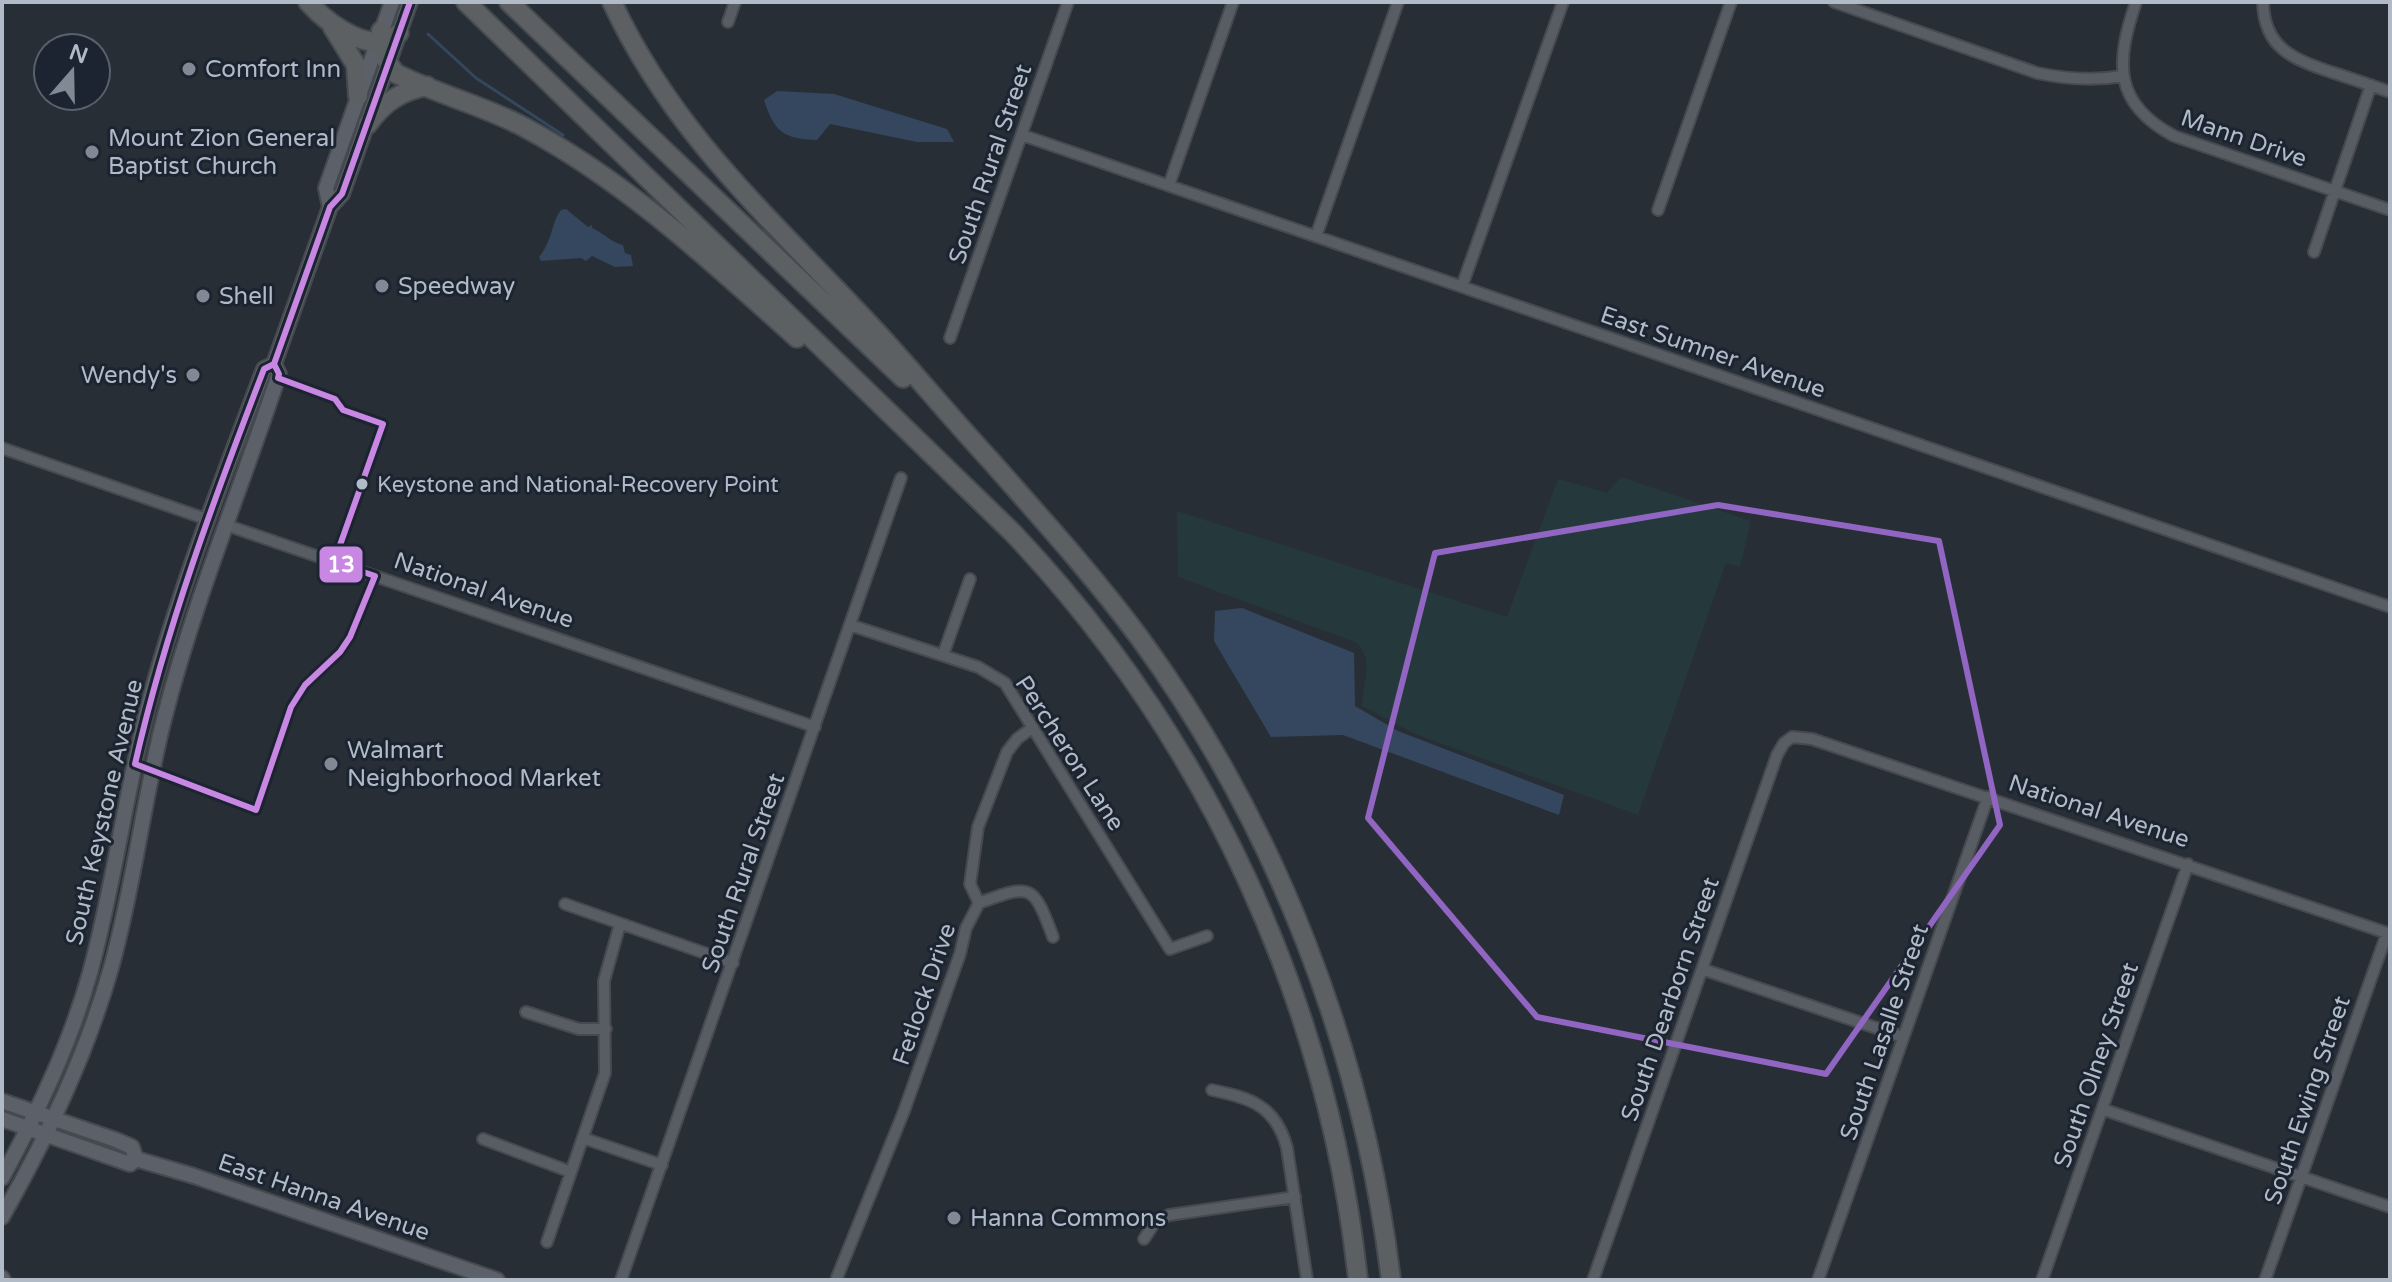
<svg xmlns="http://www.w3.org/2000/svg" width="2392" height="1282" viewBox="0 0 2392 1282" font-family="'Varela Round',sans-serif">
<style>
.green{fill:#25383b}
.water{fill:#34475f}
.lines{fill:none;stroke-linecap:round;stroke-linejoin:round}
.stream{stroke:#34475f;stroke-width:3}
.street-casing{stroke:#464a50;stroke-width:14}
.secondary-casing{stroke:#464a50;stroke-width:18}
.highway-casing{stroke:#454a51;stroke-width:22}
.street{stroke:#585c63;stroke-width:10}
.secondary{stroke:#5c6068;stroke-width:14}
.highway{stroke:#5d6063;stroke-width:18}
.bus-1-casing{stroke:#1b2430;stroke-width:12}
.bus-1{stroke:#c787e3;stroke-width:6}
.marked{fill:none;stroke:#9165c2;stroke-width:6;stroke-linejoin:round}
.poi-dot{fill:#818994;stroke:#1b2430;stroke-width:3}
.bus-dot{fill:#b1bac7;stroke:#1b2430;stroke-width:3}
.labels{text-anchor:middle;stroke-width:6;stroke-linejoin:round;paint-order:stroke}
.bus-label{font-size:22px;fill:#b1bac7;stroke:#1b2430;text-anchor:start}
.poi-label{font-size:24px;fill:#b1bac7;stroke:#1b2430;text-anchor:start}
.street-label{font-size:24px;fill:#b1bac7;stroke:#1b2430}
.line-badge{stroke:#1b2430;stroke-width:3}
.badge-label{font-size:22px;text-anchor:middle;font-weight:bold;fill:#fff}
</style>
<rect width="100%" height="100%" fill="#282e35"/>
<path class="green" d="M1621 477 1751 521 1740 567 1726 563 1638 815 1415 734 1362 706C1362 683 1376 659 1355 642L1178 577 1177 511 1507 617 1558 479 1607 493Z"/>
<path class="water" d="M777 91 834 94 947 129 954 142H917L830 124 817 140C784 139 774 132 764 100Z
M566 209 588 227 592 225V228C605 234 611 242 623 245L625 253 631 255 633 266 615 267 592 256 586 261 581 258 541 261 539 257C553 240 551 223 561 210Z
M1242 608 1354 653 1355 706 1398 731 1564 795 1559 815 1343 735 1271 737 1214 641 1215 611Z"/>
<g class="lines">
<path class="stream" d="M428 34 476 78 563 135"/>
<defs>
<path id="street" d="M1834 2 2037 73C2066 79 2094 81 2123 76
M2136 2C2116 61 2112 103 2174 136L2390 210
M2263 2C2264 48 2293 59 2331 72 2350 78 2370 85 2390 92
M728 22 735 2
M1022 135 2390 607
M1169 185 1233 2
M1658 210 1731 2
M1316 236 1398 2
M2314 252 2371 85
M1462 286 1563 2
M950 338 1068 2
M2 448 209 520
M226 525 815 727
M850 625 978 667 1005 683 1170 949 1207 936
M943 655 970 579
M979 903C1031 884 1033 883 1053 937
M565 904 733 963
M1702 969 1903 1037
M526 1012 579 1029H606
M1212 1090C1251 1098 1276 1106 1287 1148L1307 1280
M2102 1109 2390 1207
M583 1138 662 1165
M483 1139 571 1172
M1144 1239 1155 1222 1169 1215 1295 1197
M547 1242 605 1073 604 981 620 924
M621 1280 901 478
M836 1280 904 1111 960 954 966 928 979 903 970 884 978 827 1007 752 1017 739 1033 727
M1593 1280 1777 755 1784 743 1792 737 1812 739 2390 934
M1818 1280 1988 797
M2042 1280 2188 864
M2265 1280 2387 933"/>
<path id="secondary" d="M330 207 326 188 392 2
M2 1101 116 1140 132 1147 136 1159
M2 1119 130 1164 136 1159
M136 1159 194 1176 497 1280
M2 1178C37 1113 70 1045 90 973 114 885 125 795 148 707 178 592 222 480 264 369L274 364 330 207 342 194 410 2
M2 1217C47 1137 86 1056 111 968 134 886 143 801 164 719 194 601 241 489 279 374L274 364
M2 1278 3 1280"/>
<path id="highway" d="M308 2C328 24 373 58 399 33
M466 2 1013 533C1206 737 1328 1001 1358 1280
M509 2 903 378
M612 2C677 142 783 229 884 340 920 380 955 422 991 461 1042 519 1093 575 1139 637 1276 824 1363 1050 1391 1280
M332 26 356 65 358 96
M381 31 385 58 395 73C436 94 482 105 524 127 627 182 711 261 797 338
M368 124C384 102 401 91 427 86"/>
</defs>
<use href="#street" class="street-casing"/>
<use href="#secondary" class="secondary-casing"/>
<use href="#highway" class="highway-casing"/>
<use href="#street" class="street"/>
<use href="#secondary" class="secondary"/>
<use href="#highway" class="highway"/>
<defs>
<path id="bus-1" d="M274 364 279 374 278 378 335 399 343 410 383 424 334 562 375 576 350 637 340 652 305 685 291 707 256 810 135 764C166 628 214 499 264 369Z
M274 364 330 207 342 194 410 2"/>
</defs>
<use href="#bus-1" class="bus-1-casing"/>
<use href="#bus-1" class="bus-1"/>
</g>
<path class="marked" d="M1718 505 1939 541 2000 825 1826 1074 1537 1017 1368 818 1435 553Z"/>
<g class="poi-dot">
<circle cx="189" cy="69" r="8"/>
<circle cx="92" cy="152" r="8"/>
<circle cx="382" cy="286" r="8"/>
<circle cx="203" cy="296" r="8"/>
<circle cx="193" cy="375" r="8"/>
<circle cx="331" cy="764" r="8"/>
<circle cx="954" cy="1218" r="8"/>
</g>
<circle class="bus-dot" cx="362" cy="484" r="7"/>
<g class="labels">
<g class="bus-label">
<text x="377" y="492">Keystone and National-Recovery Point</text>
</g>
<g class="poi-label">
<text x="205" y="77">Comfort Inn</text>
<text x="108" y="146">Mount Zion General<tspan x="108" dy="28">Baptist Church</tspan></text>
<text x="398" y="294">Speedway</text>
<text x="219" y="304">Shell</text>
<text x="177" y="383" text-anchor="end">Wendy's</text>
<text x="347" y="758">Walmart<tspan x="347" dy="28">Neighborhood Market</tspan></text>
<text x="970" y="1226">Hanna Commons</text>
</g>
<g class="street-label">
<text transform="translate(2244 138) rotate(19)" y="8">Mann Drive</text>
<text transform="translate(990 164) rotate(-71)" y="8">South Rural Street</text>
<text transform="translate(1713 352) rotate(19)" y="8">East Sumner Avenue</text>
<text transform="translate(484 590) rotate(19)" y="8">National Avenue</text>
<text transform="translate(1070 753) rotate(57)" y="8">Percheron Lane</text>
<text transform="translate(2099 811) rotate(18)" y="8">National Avenue</text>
<text transform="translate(104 812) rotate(-77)" y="8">South Keystone Avenue</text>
<text transform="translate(743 873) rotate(-71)" y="8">South Rural Street</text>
<text transform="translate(924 994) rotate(-71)" y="8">Fetlock Drive</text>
<text transform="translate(1670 999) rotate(-71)" y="8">South Dearborn Street</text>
<text transform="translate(1884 1032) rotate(-71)" y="8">South Lasalle Street</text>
<text transform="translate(2096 1065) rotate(-71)" y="8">South Olney Street</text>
<text transform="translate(2307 1100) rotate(-71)" y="8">South Ewing Street</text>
<text transform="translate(324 1197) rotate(19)" y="8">East Hanna Avenue</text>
</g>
</g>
<rect class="line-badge" x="318" y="545" width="46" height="39" rx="8" fill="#c787e3"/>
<g class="badge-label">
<text x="341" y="572">13</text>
</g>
<rect width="2392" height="1282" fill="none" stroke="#b1bac7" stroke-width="8"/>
<g transform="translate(72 72) rotate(20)"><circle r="38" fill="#1b2430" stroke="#57606c" stroke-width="2"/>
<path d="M0-6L14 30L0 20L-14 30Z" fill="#818994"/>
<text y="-12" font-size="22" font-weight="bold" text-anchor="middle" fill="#b1bac7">N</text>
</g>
</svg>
